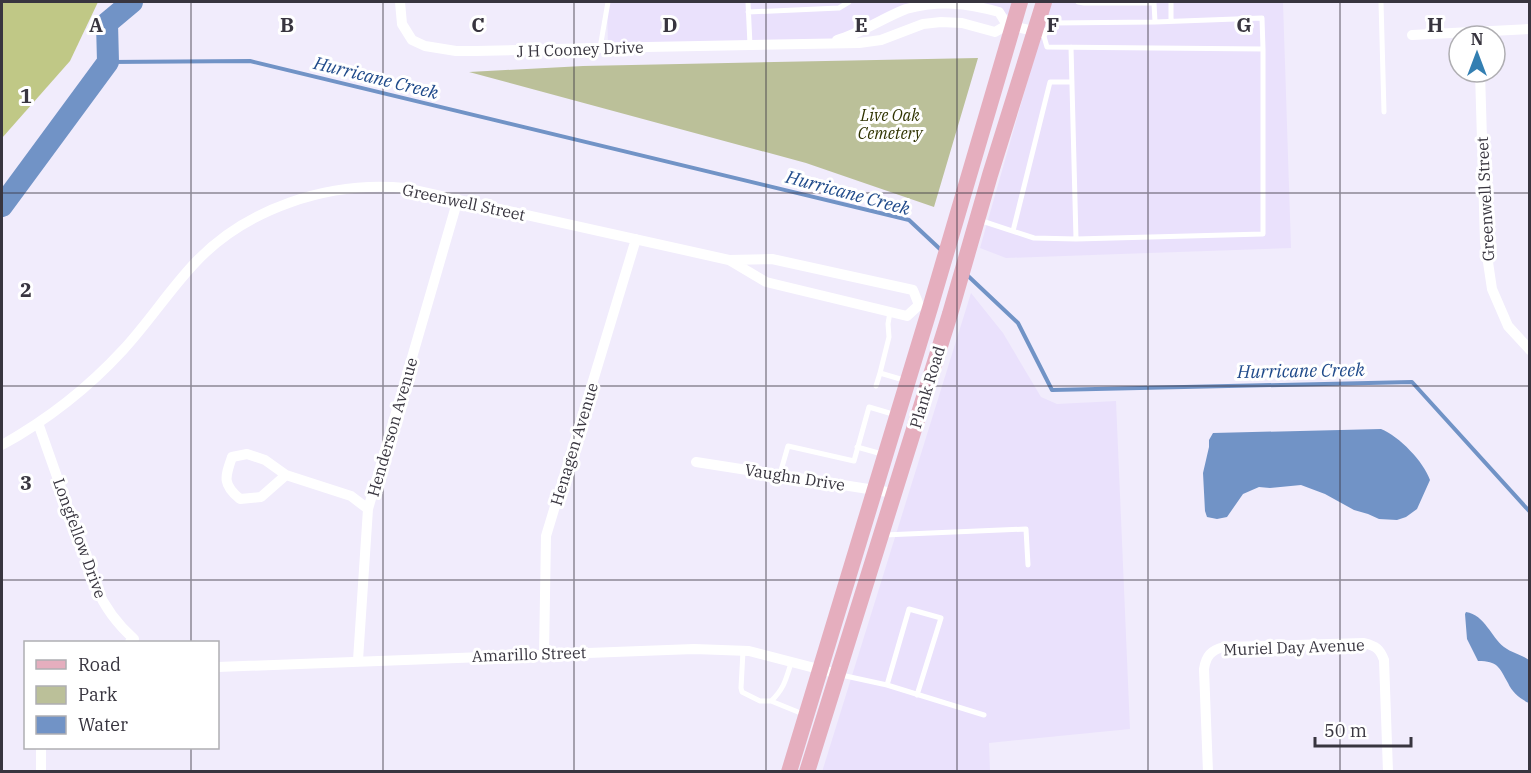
<svg xmlns="http://www.w3.org/2000/svg" width="1531" height="773" viewBox="0 0 1531 773" font-family="'IBM Plex Serif',serif">
<style>
.built{fill:#eae1fc}
.green{fill:#bbc099}
.forest{fill:#c0c886}
.water{fill:#7193c6}
.lines{fill:none;stroke-linecap:round;stroke-linejoin:round}
.stream{stroke:#7193c6;stroke-width:4}
.river{stroke:#7193c6;stroke-width:22}
.service{stroke:#fff;stroke-width:5}
.minor{stroke:#fff;stroke-width:10}
.primary{stroke:#e5aebe;stroke-width:16}
.grid{fill:none;stroke:#38353f;stroke-width:1.5;stroke-opacity:0.55}
.labels{text-anchor:middle;stroke-width:6;stroke-linejoin:round;paint-order:stroke}
.street-label{font-size:16px;fill:#38353f;stroke:#fff}
.park-label{font-size:16px;font-style:italic;fill:#2f3300;stroke:#fff}
.water-label{font-size:18px;font-style:italic;fill:#1f4a8a;stroke:#fff}
.grid-label{font-size:20px;text-anchor:middle;font-weight:bold;fill:#38353f;stroke:#fff;stroke-width:6;stroke-linejoin:round;paint-order:stroke}
</style>
<rect width="100%" height="100%" fill="#f1ecfc"/>
<path class="built" d="M607 2H1019L1014 16 956 2 917 6 828 43 608 48Z
M1050 2H1283L1291 248 1006 258 980 248Z
M971 293 1003 333 1041 397 1057 404 1116 401 1130 729 989 743 990 771 822 772Z"/>
<path class="green" d="M978 58 934 207 806 163 469 72 583 66Z"/>
<path class="forest" d="M2 2H98L70 61 2 138Z"/>
<path class="water" d="M1381 429C1399 436 1424 462 1430 480L1417 509 1406 517 1397 520 1379 519 1368 514 1354 510 1325 494 1301 485 1270 488 1259 487 1243 494 1227 517 1217 519 1207 517 1205 511 1203 473 1209 447V440L1213 433Z
M1466 612C1485 615 1491 637 1504 647 1512 653 1522 655 1529 660V703C1520 699 1512 692 1508 683 1499 667 1498 661 1478 661L1467 639 1465 614Z"/>
<g class="lines">
<path class="stream" d="M108 62 250 61 909 220 941 250
M966 274 1018 323 1052 390 1412 382 1530 512"/>
<path class="river" d="M2 206 108 62 107 23 132 2"/>
<path class="service" d="M748 2 750 45
M1078 2 1084 3H1154L1155 22
M1381 2 1384 112
M748 12 839 8 849 2
M1262 18 1263 49 1047 47 1043 33 1053 23 1155 22Z
M1171 21V2
M600 48 608 2
M979 220 1034 238 1076 239 1071 47
M1013 231 1050 82H1072
M1076 239 1263 234V49
M890 312 888 324 889 337 880 373 907 381
M876 386 880 373
M857 447 882 454
M780 474 788 446 854 461 869 407 896 415
M884 535 1026 529 1028 565
M743 651 741 688 742 692 760 701H771C784 689 786 679 791 663
M841 675 887 685 984 715
M887 685 909 609 941 618 917 695
M771 701 803 714"/>
<path class="minor" d="M400 2 402 24 412 40 425 46 456 51H476L595 48 859 43 881 40 923 24 941 22 962 23 995 32 1007 25 1043 33
M1412 35 1530 29
M837 40C861 33 883 18 906 9 940 0 966 3 999 12L1007 25
M1480 72 1485 242 1492 289 1508 326 1530 350
M729 260 766 282 907 316 919 305
M38 423 96 587C105 608 117 624 134 639L130 642
M2 445C47 420 88 388 123 350 148 323 168 292 193 265 245 208 329 181 405 188L729 260 772 259 913 290 919 305
M696 462 894 493
M286 475 261 497 240 499C222 484 225 477 232 457L247 454 265 460 286 475 351 496 368 509
M544 654 546 536 636 239
M358 660 368 509 458 199
M218 667 694 649 749 651 838 674
M41 748V772
M1208 772 1204 669C1206 656 1211 650 1224 647L1364 643C1376 646 1380 649 1384 660L1388 772"/>
<path class="primary" d="M789 772 930 308 1020 2
M807 772 950 314 990 175 1044 2"/>
</g>
<path class="grid" d="M191 2V642M383 2V772M574 2V772M766 2V772M957 2V772M1148 2V772M1340 2V772M2 193H1530M2 386H1530M2 580H1530M191 748V772"/>
<g class="labels">
<g class="street-label">
<text transform="translate(580 49) rotate(-2)" y="6">J H Cooney Drive</text>
<text transform="translate(1485 199) rotate(-93)" y="6">Greenwell Street</text>
<text transform="translate(464 202) rotate(12)" y="6">Greenwell Street</text>
<text transform="translate(927 387) rotate(-73)" y="6">Plank Road</text>
<text transform="translate(392 427) rotate(-74)" y="6">Henderson Avenue</text>
<text transform="translate(574 444) rotate(-73)" y="6">Henagen Avenue</text>
<text transform="translate(795 477) rotate(9)" y="6">Vaughn Drive</text>
<text transform="translate(80 538) rotate(70)" y="6">Longfellow Drive</text>
<text transform="translate(1294 647) rotate(-2)" y="6">Muriel Day Avenue</text>
<text transform="translate(529 654) rotate(-2)" y="6">Amarillo Street</text>
</g>
<g class="park-label">
<text x="890" y="121">Live Oak<tspan x="890" dy="18">Cemetery</tspan></text>
</g>
<g class="water-label">
<text transform="translate(376 78) rotate(14)" y="6">Hurricane Creek</text>
<text transform="translate(848 193) rotate(15)" y="6">Hurricane Creek</text>
<text transform="translate(1301 371) rotate(-1)" y="6">Hurricane Creek</text>
</g>
</g>
<g class="grid-label">
<text x="96" y="32">A</text>
<text x="287" y="32">B</text>
<text x="478" y="32">C</text>
<text x="670" y="32">D</text>
<text x="861" y="32">E</text>
<text x="1053" y="32">F</text>
<text x="1244" y="32">G</text>
<text x="1435" y="32">H</text>
<text x="26" y="103">1</text>
<text x="26" y="297">2</text>
<text x="26" y="490">3</text>
</g>
<rect width="1531" height="773" fill="none" stroke="#38353f" stroke-width="6"/>
<rect x="24" y="641" width="195" height="108" fill="#ffffff" stroke="#afaeb2" stroke-width="1.5"/>
<rect x="36" y="660" width="30" height="9" fill="#e5aebe" stroke="#afaeb2" stroke-width="1.5"/>
<text x="78" y="671" font-size="18" fill="#38353f">Road</text>
<rect x="36" y="686" width="30" height="18" fill="#bbc099" stroke="#afaeb2" stroke-width="1.5"/>
<text x="78" y="701" font-size="18" fill="#38353f">Park</text>
<rect x="36" y="716" width="30" height="18" fill="#7193c6" stroke="#afaeb2" stroke-width="1.5"/>
<text x="78" y="731" font-size="18" fill="#38353f">Water</text>
<g transform="translate(1477 54)"><circle r="28" fill="#ffffff" stroke="#afaeb2" stroke-width="1.5"/>
<path d="M0-4.5L10 22L0 15L-10 22Z" fill="#337fb2"/>
<text y="-9" font-size="16" font-weight="bold" text-anchor="middle" fill="#38353f">N</text>
</g>
<path d="M1315 737v9h96v-9" fill="none" stroke="#38353f" stroke-width="3"/>
<text x="1324" y="737" font-size="18" fill="#38353f" stroke="#ffffff" stroke-width="4.5" paint-order="stroke">50 m</text>
</svg>
